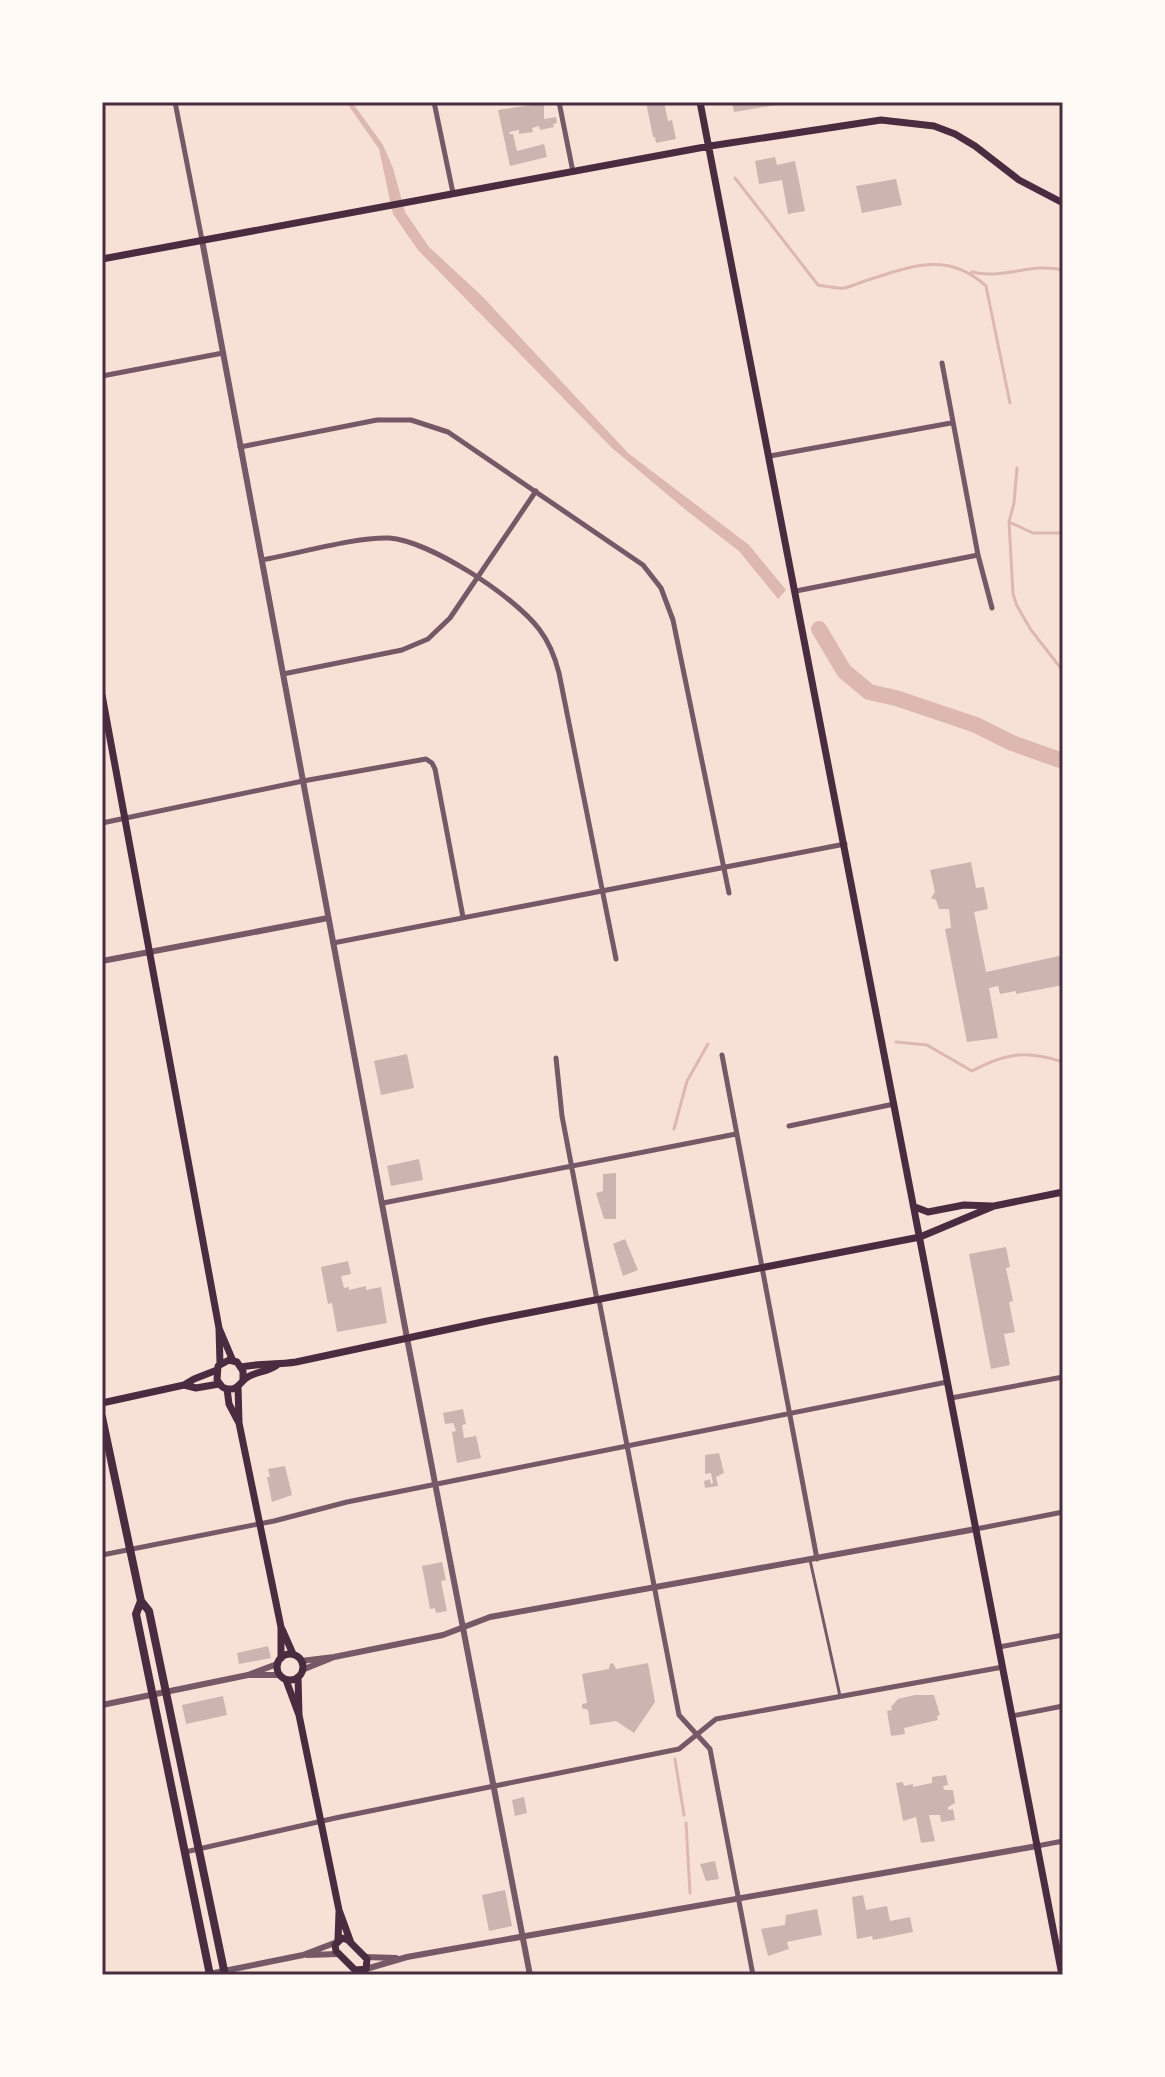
<svg xmlns="http://www.w3.org/2000/svg" width="1165" height="2077" viewBox="0 0 1165 2077" font-family="'Golos Text',sans-serif">
<style>
.water{fill:#dcb8b0}
.lines{fill:none;stroke-linecap:round;stroke-linejoin:round}
.stream{stroke:#dcb8b0;stroke-width:3}
.river{stroke:#dcb8b0;stroke-width:16}
.building{fill:#ccb4b1}
.service{stroke:#755966;stroke-width:3}
.minor{stroke:#755966;stroke-width:5}
.tertiary{stroke:#755966;stroke-width:6}
.secondary{stroke:#4a2c40;stroke-width:7}
.primary{stroke:#4a2c40;stroke-width:8}
.neatline{fill:none;stroke:#4a2c40;stroke-width:3}
</style>
<rect width="100%" height="100%" fill="#f7e1d7"/>
<path class="water" d="M346 102H352L383 145 393 168 405 212 429 247 481 295 628 453 749 545 786 590 778 599 739 551 687 511 612 448 418 250 393 214 379 149Z"/>
<g class="lines">
<path class="stream" d="M735 178 818 285C826 286 836 289 844 288 851 287 860 282 868 280 912 266 948 251 986 286L1010 403
M972 272C1004 280 1031 262 1063 270
M1017 468 1014 503 1009 522 1013 594 1017 606 1031 630 1063 671
M1009 522 1033 533H1063
M896 1042 927 1045 972 1071C1006 1053 1025 1050 1063 1062
M674 1129 687 1081 708 1044
M675 1759 684 1815
M686 1823 690 1893"/>
<path class="river" d="M819 629 844 671 869 692 896 698 976 725 1012 743 1063 761"/>
</g>
<path class="building" d="M646 102H664L668 121 672 120 676 139 656 143 655 137H653Z
M732 102H782L783 104 734 112Z
M544 103V119L556 117 557 123 553 124 554 127 540 130 539 126 532 128 533 132 519 134V130L509 132 510 134H513L517 151 544 144 547 157 510 166 498 110Z
M775 157 777 165 795 161 805 211 788 214 782 180 759 184 755 161Z
M896 179 902 205 862 213 856 186Z
M971 862 976 888 984 887 988 909 974 912 986 972 1063 955V985L1016 994V991L1000 994 998 986 989 988 998 1038 967 1042 945 929 951 928 949 909H939L936 900 931 898 935 892 930 870Z
M407 1054 414 1088 381 1095 374 1061Z
M419 1159 423 1180 391 1186 387 1166Z
M616 1173V1219H604L596 1193 603 1191V1174Z
M625 1239 638 1270 623 1276 613 1244Z
M1006 1247 1010 1267 1006 1268 1013 1301 1009 1302 1015 1332 1004 1334 1010 1365 991 1369 969 1254Z
M348 1261 351 1274 341 1276 344 1288 349 1287V1290L366 1286V1290L381 1287 387 1323 337 1332 332 1303 328 1304 321 1267Z
M463 1409 466 1424 462 1425 464 1438 476 1436 481 1458 457 1463 452 1432 456 1431 454 1425 453 1423 445 1424 443 1413Z
M719 1453 724 1473 716 1477 718 1486 705 1488 704 1481 710 1479 711 1484 713 1483 711 1473 705 1474V1455Z
M285 1466 292 1495 272 1502 267 1477H270L268 1469Z
M442 1562 446 1580 441 1581 447 1611 436 1613 435 1608 430 1609 422 1566Z
M268 1646 271 1658 239 1664 237 1653Z
M613 1663 616 1669 648 1663 655 1702 634 1733 616 1721 590 1725 588 1710 582 1708V1704L587 1703 582 1674 609 1669 610 1664Z
M915 1695H934L940 1715 937 1716 938 1720 904 1728 905 1734 891 1736 887 1711 892 1710 891 1707 898 1699Z
M223 1696 227 1715 186 1724 182 1705Z
M946 1775 948 1785 943 1786 944 1790H953L955 1803 948 1807V1810L953 1809 955 1820 941 1822 940 1815H929L935 1841 921 1843 916 1817 903 1821 896 1783 903 1782 904 1786 913 1784V1787L932 1783V1777Z
M524 1797 527 1813 515 1816 512 1800Z
M715 1861 719 1879 706 1881 700 1864Z
M505 1890 512 1926 489 1931 482 1895Z
M863 1895 866 1910 887 1906 890 1921 910 1917 913 1932 873 1940 872 1936 857 1939 852 1897Z
M817 1909 822 1935 787 1942 789 1949 768 1956 761 1929 785 1925 786 1915Z"/>
<g class="lines">
<path class="service" d="M810 1560 840 1696"/>
<path class="minor" d="M175 102 202 240
M434 102 453 193
M559 102 573 172
M942 363 978 555 992 608
M102 376 223 353
M240 447 377 420H411L448 432 643 565 661 588 673 620 729 893
M770 456 951 423
M262 560C297 554 354 537 389 538 430 541 514 596 539 629 549 642 555 657 559 673L616 959
M796 591 978 555
M283 674 402 650 428 639 450 618 536 491
M102 823 303 781 426 759 432 763 435 769 463 917
M333 943 845 844
M722 1055 817 1559
M556 1058 562 1116 597 1300
M789 1126 894 1104
M383 1203 736 1134
M599 1300 679 1715 710 1749 753 1975
M951 1398 1063 1377
M976 1529 1063 1512
M102 1555 274 1521 347 1502 947 1382
M999 1647 1063 1635
M1012 1716 1063 1706
M1037 1846 1063 1841
M185 1852 340 1817 679 1749 716 1719 1003 1667"/>
<path class="tertiary" d="M202 240 407 1338 530 1975
M102 961 328 918
M301 1661 334 1657 443 1635 490 1617 976 1529
M302 1670 334 1657
M248 1675H280
M102 1705 248 1675 277 1664
M307 1955 339 1954
M365 1957 396 1958
M366 1969 407 1957 446 1950 1037 1846
M204 1975 303 1955 337 1942"/>
<path class="secondary" d="M700 102 1062 1975
M102 259 710 146 881 120 934 126 955 134 975 146 1019 180 1063 203
M102 695 219 1328 220 1364
M915 1207 928 1212 964 1205 992 1206
M219 1328 233 1361
M241 1367C260 1363 277 1365 296 1362L487 1321 920 1237 994 1206 1063 1192
M243 1379V1371L237 1362 229 1360 218 1366 217 1380C221 1385 221 1388 228 1389 237 1390 240 1383 245 1379 254 1371 267 1373 277 1365
M184 1385 194 1379 217 1370
M238 1386 239 1423 281 1627V1658
M227 1389 229 1404 239 1423
M102 1403 184 1385 196 1388 219 1384
M282 1629 293 1654
M277 1667a13 13 0 1 1 26 0a13 13 0 1 1-26 0Z
M298 1677 299 1715 339 1910 351 1943
M286 1680 299 1715
M342 1938 348 1940 367 1959 366 1969 355 1970 336 1951 335 1945Z
M338 1940 339 1912"/>
<path class="primary" d="M102 1417 141 1601 149 1611 225 1975
M141 1601 136 1614 210 1975"/>
</g>
<rect width="1165" height="2077" fill="none" stroke="#fffaf5" stroke-width="208"/>
<rect x="104" y="104" width="957" height="1869" class="neatline"/>
</svg>
